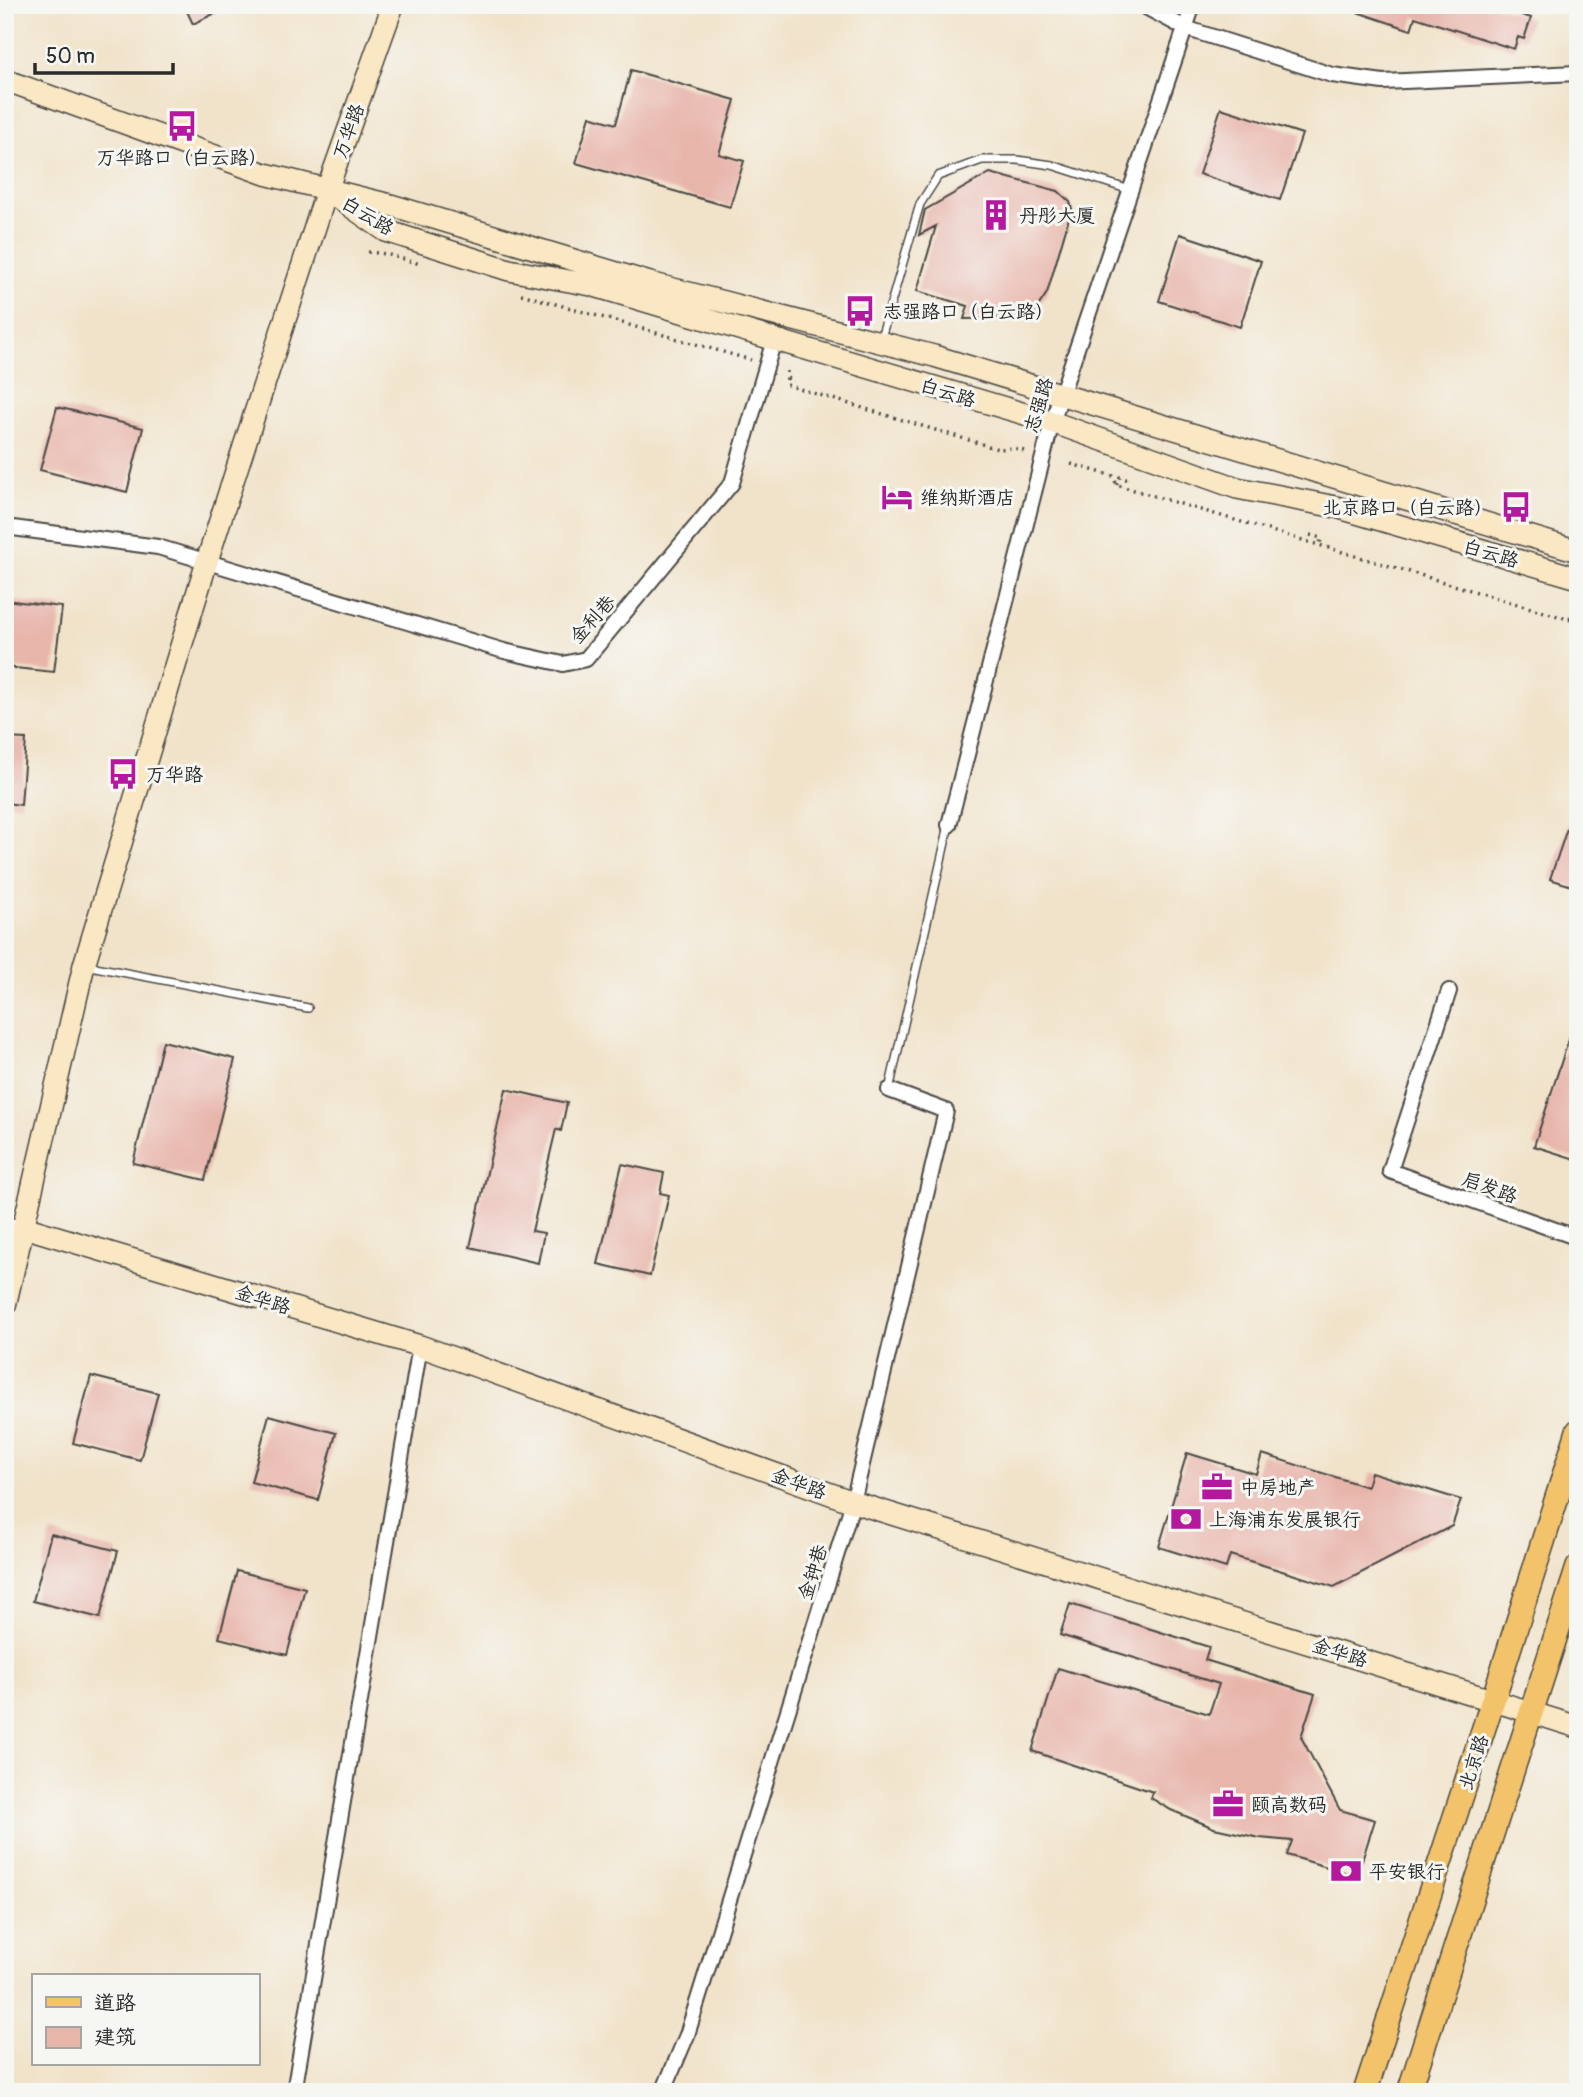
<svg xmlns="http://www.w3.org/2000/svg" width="1583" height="2097" viewBox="0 0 1583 2097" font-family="Pangolin,'LXGW WenKai TC',sans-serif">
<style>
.building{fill:#e8b5ab}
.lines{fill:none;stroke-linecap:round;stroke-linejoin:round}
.lane-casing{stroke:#494743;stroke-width:10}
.street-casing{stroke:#494743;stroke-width:18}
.secondary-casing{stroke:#494743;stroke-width:24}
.primary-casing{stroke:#494743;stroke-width:26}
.path{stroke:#494743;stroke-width:3.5;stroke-dasharray:2 5;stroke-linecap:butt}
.lane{stroke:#fff;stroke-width:7}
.street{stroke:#fff;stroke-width:14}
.secondary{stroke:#fae7c3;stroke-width:21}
.primary{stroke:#f2c36a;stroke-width:23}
.labels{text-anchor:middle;stroke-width:6;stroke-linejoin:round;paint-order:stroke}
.street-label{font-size:19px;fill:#2b2b2b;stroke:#f6f6f2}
.poi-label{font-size:19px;fill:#2b2b2b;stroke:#f6f6f2;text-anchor:start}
</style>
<rect width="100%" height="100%" fill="#f6f6f2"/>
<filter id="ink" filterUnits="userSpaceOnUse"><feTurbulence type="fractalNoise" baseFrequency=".0143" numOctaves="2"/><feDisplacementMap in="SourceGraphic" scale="14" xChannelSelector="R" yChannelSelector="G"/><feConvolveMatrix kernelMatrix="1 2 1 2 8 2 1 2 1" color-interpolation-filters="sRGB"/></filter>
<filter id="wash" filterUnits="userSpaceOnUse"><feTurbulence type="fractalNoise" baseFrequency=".00686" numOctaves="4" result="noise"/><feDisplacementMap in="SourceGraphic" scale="28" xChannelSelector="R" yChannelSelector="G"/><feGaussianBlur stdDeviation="1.57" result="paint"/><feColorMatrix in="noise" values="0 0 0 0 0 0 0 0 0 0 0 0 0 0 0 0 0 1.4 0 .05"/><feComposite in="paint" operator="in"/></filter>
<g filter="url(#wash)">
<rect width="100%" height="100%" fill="#f1e3ca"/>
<g id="blocks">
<path class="building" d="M184 5H232L193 24Z
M1346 5H1492L1531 18 1524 39 1518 37 1514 49 1415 17 1411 30 1345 8Z
M631 70 735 100 719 154 744 161 730 207 576 163 590 116 616 124Z
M1221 108 1302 134 1280 200 1199 174Z
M990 173 1058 191 1070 202 1075 219 1069 218 1047 293 1035 311 1024 318 964 319 968 306 917 291 936 226 919 235 925 210Z
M1180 234 1261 261 1240 327 1159 301Z
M57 407 143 428 127 492 40 470Z
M5 600 62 607 54 672 5 667Z
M5 738 26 739 21 805 5 803Z
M1575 805 1578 806V888L1550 879Z
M1575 1020H1578V1160L1534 1146Z
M163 1041 235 1059 205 1180 133 1163Z
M506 1089 567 1103 561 1131 556 1129 532 1231 544 1233 538 1263 470 1247Z
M622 1164 664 1173 660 1193 669 1195 650 1276 598 1264Z
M91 1376 158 1393 140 1460 73 1443Z
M269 1415 336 1433 318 1500 251 1482Z
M1187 1453 1256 1474 1262 1454 1367 1487 1371 1472 1461 1500 1452 1526 1334 1587 1230 1555 1226 1568 1159 1547Z
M51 1534 118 1551 100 1618 33 1601Z
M237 1571 305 1588 287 1655 219 1638Z
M1070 1604 1209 1647 1205 1660 1315 1694 1301 1737 1340 1810 1375 1820 1357 1876 1287 1855 1292 1841 1260 1838 1214 1828 1171 1810 1151 1798 1153 1792 1032 1751 1058 1668 1209 1714 1219 1684 1060 1635Z"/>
</g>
</g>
<g filter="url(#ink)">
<use href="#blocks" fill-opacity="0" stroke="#494743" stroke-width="2"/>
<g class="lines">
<defs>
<path id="lane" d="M880 341 920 204 938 176 982 160H1017L1052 165 1130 190
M85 965 308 1008
M889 1090 949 825"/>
<path id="street" d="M1142 5 1185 28 1332 75 1383 82 1578 73
M5 527 158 547 504 651 563 664 586 659 732 483 774 340
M949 825 1052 422 1193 5
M1449 991 1390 1171 1578 1238
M5 1225 24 1227
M294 2092 420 1346
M663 2092 687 2035 853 1502 946 1111 889 1090"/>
<path id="secondary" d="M5 80 265 174 394 206 650 283 934 356 1578 551
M337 197 386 231 509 270 591 285 1052 422 1237 488 1336 507 1578 578
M24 1227 420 1346 853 1502 1578 1727
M5 1306 84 965 207 561 327 190 393 5"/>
<path id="primary" d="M1365 2092 1493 1700 1578 1431
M1409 2092 1578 1567"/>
</defs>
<use href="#lane" class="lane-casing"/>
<use href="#street" class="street-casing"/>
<use href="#secondary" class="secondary-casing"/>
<use href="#primary" class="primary-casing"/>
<path class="path" d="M368 252 386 254 420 264
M521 294 751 360
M787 371V385L998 449 1015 448 1027 452
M787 378 793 382
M1071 464 1113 476 1117 485 1578 622
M1117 485 1120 477 1129 480
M1310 535 1321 538 1320 545
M1570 619 1572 612"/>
<use href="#lane" class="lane"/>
<use href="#street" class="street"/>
<use href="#secondary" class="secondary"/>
<use href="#primary" class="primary"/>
</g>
</g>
<defs>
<symbol id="bus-bare" viewBox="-9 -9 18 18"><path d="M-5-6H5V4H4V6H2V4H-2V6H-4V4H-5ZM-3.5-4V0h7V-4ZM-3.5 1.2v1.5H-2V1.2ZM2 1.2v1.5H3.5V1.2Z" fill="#b5179e" stroke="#f6f6f2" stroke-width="2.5" paint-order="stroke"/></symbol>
<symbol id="building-bare" viewBox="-9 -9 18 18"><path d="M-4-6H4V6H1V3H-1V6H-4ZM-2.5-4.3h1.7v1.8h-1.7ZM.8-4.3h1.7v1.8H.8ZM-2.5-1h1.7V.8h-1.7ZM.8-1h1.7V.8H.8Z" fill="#b5179e" stroke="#f6f6f2" stroke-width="2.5" paint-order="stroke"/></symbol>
<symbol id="hotel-bare" viewBox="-9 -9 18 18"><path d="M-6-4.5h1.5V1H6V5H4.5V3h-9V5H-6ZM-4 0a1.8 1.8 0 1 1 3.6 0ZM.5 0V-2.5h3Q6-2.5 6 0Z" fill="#b5179e" stroke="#f6f6f2" stroke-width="2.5" paint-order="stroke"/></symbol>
<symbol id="office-bare" viewBox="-9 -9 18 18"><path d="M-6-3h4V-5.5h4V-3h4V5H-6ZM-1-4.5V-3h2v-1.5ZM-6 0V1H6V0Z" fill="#b5179e" stroke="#f6f6f2" stroke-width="2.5" paint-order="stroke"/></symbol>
<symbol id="bank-bare" viewBox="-9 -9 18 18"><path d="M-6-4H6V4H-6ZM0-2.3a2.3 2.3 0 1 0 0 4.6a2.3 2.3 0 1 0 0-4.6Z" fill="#b5179e" stroke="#f6f6f2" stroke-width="2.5" paint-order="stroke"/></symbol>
</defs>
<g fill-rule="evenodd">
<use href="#bus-bare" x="160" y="104" width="44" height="44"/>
<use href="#building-bare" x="974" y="193" width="44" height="44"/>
<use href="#bus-bare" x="838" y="289" width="44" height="44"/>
<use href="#hotel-bare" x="875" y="475" width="44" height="44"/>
<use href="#bus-bare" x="1494" y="485" width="44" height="44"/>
<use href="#bus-bare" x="101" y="752" width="44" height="44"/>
<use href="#office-bare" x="1195" y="1465" width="44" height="44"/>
<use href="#bank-bare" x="1164" y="1497" width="44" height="44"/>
<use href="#office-bare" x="1206" y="1782" width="44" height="44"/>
<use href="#bank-bare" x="1324" y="1849" width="44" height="44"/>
</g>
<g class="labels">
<g class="street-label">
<text transform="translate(348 131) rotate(-70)" y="7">万华路</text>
<text transform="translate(368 215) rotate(31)" y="7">白云路</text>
<text transform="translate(948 392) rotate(17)" y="7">白云路</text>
<text transform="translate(1038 405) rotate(-73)" y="7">志强路</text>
<text transform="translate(1491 553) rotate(16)" y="7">白云路</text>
<text transform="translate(592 619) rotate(-48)" y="7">金利巷</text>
<text transform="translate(1490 1187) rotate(20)" y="7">启发路</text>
<text transform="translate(263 1299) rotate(17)" y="7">金华路</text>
<text transform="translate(799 1483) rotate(20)" y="7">金华路</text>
<text transform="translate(812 1572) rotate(-73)" y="7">金钟巷</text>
<text transform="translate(1340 1652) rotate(17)" y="7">金华路</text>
<text transform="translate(1473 1762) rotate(-72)" y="7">北京路</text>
</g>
<g class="poi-label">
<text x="182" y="164" text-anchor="middle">万华路口（白云路）</text>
<text x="1019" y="222">丹彤大厦</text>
<text x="883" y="318">志强路口（白云路）</text>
<text x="920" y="504">维纳斯酒店</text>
<text x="1493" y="514" text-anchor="end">北京路口（白云路）</text>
<text x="146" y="781">万华路</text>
<text x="1240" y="1494">中房地产</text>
<text x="1209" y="1526">上海浦东发展银行</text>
<text x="1251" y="1811">颐高数码</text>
<text x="1369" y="1878">平安银行</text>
</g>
</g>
<rect width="1583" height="2097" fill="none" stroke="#f6f6f2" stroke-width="28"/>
<rect x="32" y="1974" width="228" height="91" fill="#f6f6f2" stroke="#a5a5a2" stroke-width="2"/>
<rect x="46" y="1997" width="35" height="10" fill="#f2c36a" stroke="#a5a5a2" stroke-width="2"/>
<text x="94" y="2010" font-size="21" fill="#2b2b2b">道路</text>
<rect x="46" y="2027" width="35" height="21" fill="#e8b5ab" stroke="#a5a5a2" stroke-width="2"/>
<text x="94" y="2044" font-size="21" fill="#2b2b2b">建筑</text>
<path d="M35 63v10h138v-10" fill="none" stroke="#2b2b2b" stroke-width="3.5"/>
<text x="46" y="63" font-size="21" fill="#2b2b2b" stroke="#f6f6f2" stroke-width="5" paint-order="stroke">50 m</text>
</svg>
